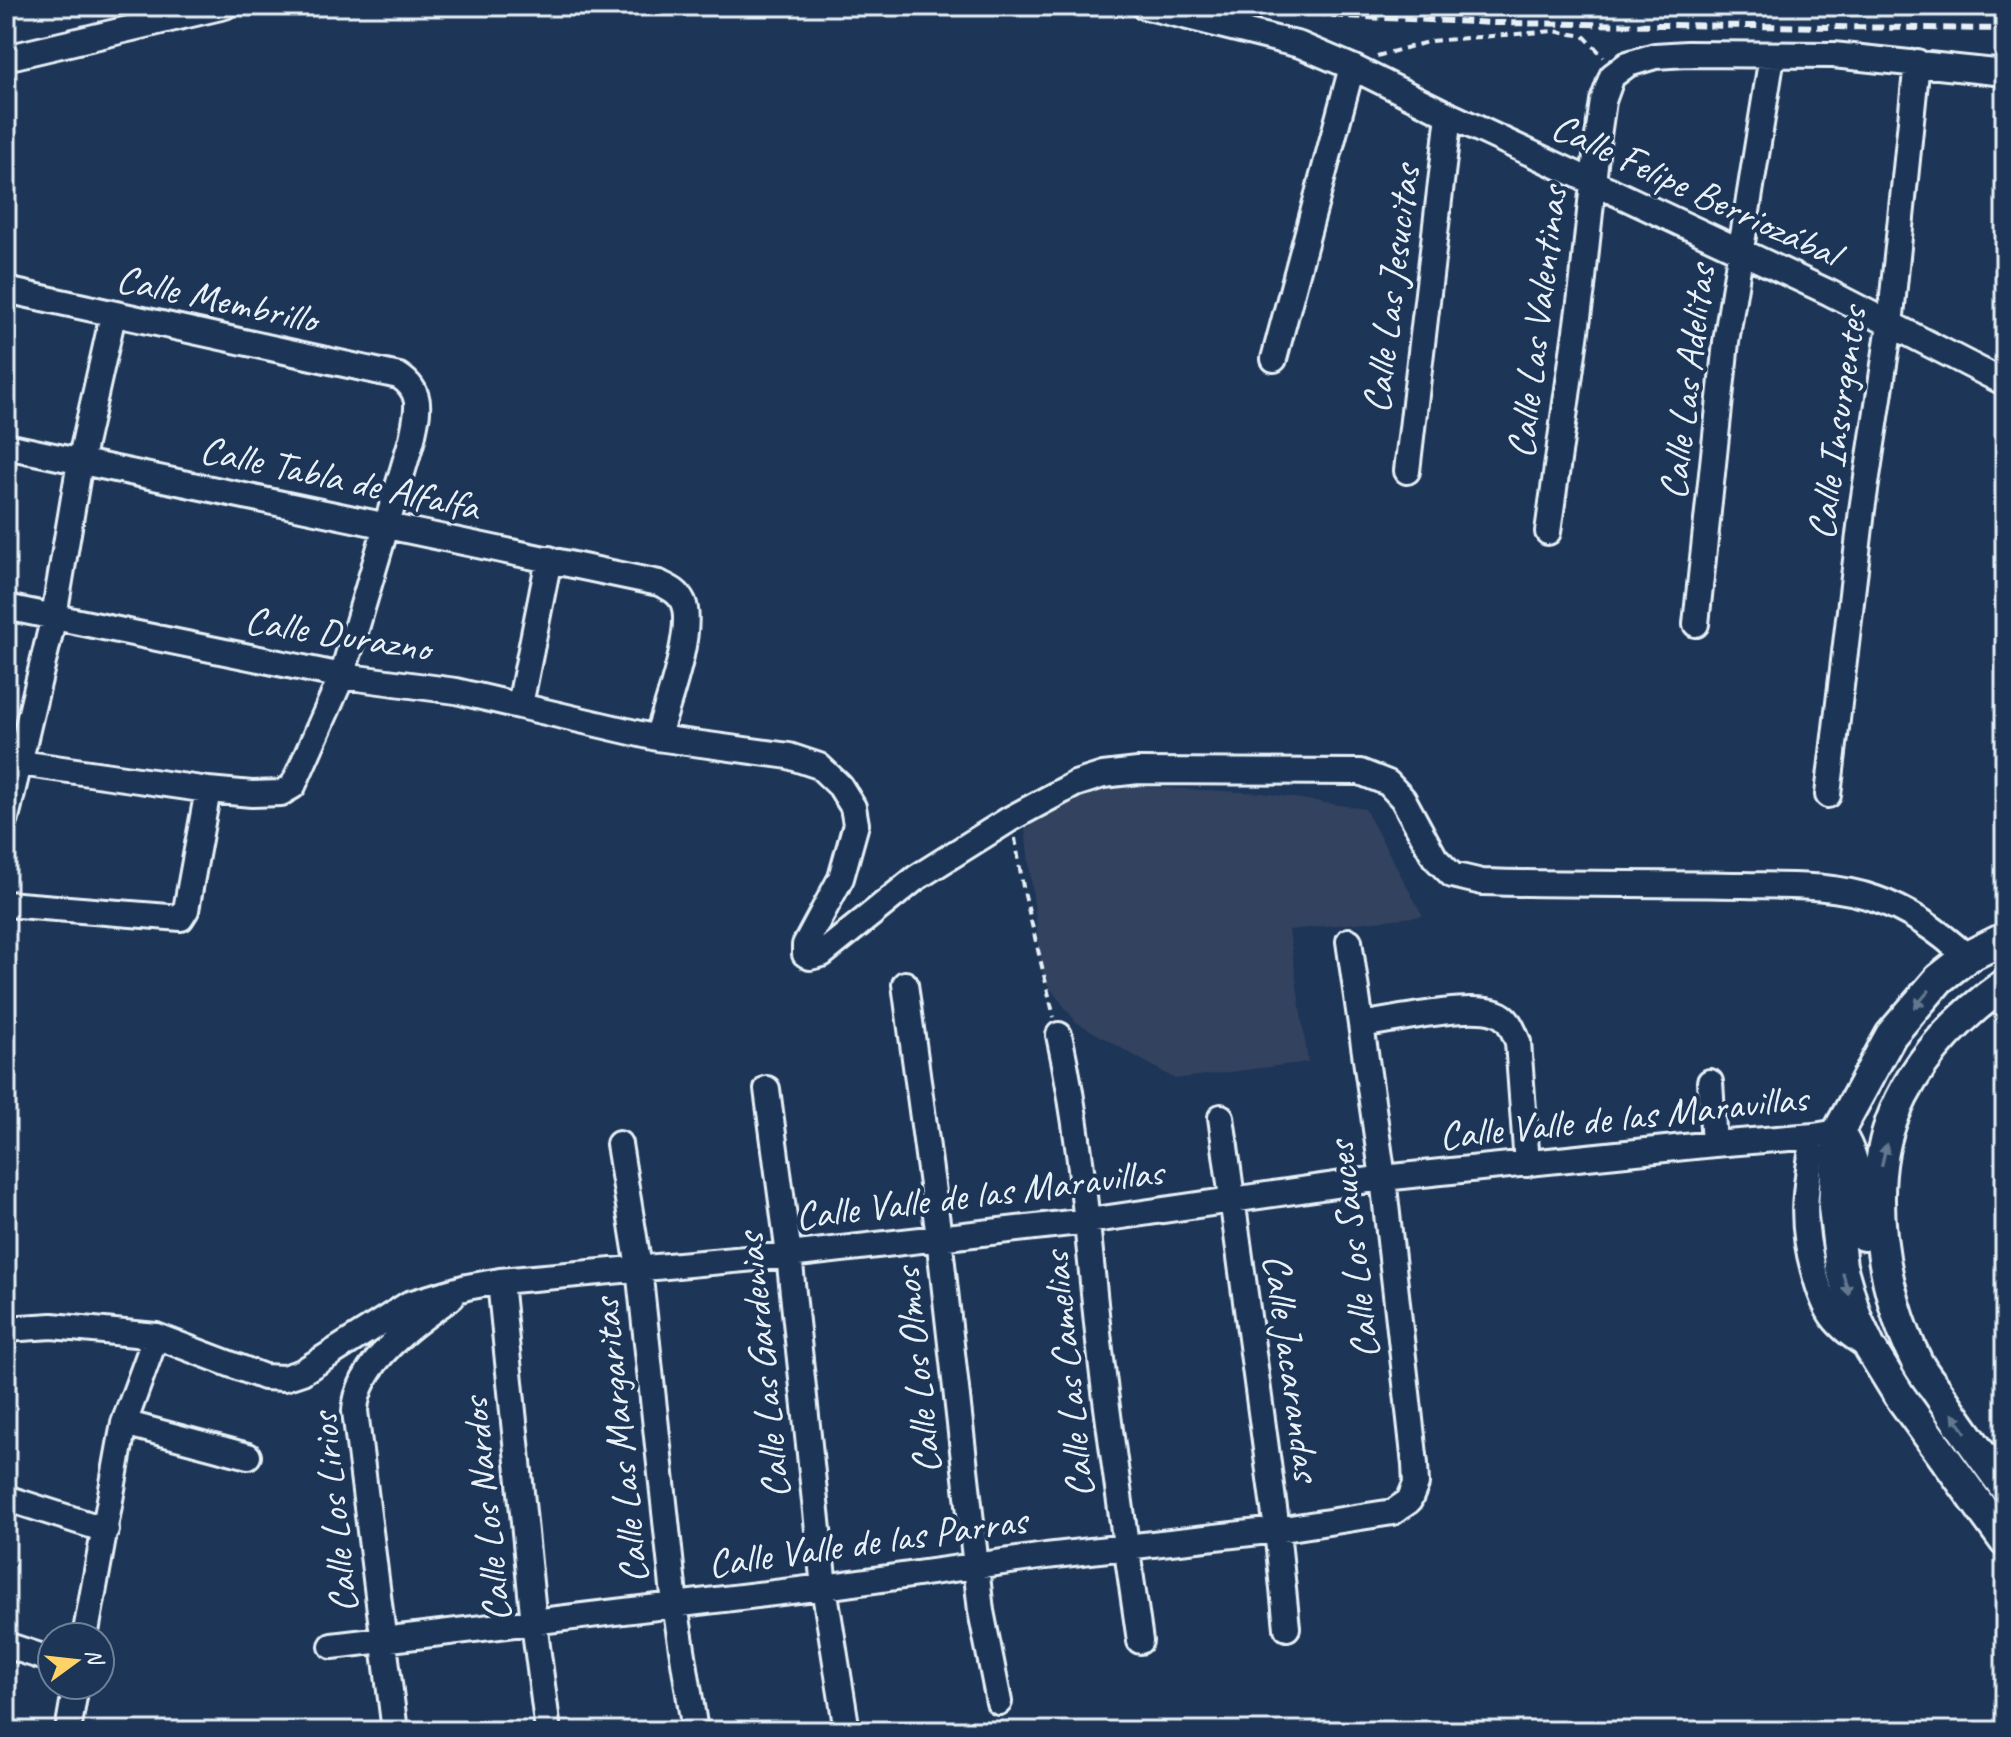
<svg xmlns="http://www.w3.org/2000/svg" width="2011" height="1737" viewBox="0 0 2011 1737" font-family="Caveat,sans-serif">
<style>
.built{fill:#32435e}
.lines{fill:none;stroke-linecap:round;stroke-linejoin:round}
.minor-casing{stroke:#e8f1f8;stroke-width:30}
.major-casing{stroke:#e8f1f8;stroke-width:36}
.path{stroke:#e8f1f8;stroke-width:4;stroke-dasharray:8 6;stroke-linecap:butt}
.minor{stroke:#1d3557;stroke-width:24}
.major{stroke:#1d3557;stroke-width:30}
.rail{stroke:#e8f1f8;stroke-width:6;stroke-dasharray:12 6;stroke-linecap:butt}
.oneway{fill:#64778f}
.labels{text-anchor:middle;stroke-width:8;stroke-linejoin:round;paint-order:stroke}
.street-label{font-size:40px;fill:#e8f1f8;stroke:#1d3557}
</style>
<rect width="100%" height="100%" fill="#1d3557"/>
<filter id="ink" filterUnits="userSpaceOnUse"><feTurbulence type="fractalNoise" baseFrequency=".0125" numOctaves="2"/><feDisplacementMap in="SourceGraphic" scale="16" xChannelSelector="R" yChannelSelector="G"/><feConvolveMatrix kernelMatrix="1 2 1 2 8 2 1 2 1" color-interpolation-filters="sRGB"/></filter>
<g filter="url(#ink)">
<path class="built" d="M1084 784 1263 793 1365 809 1423 916 1289 930 1308 1062 1175 1079 1076 1022 1043 979 1024 821Z"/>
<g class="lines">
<defs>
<path id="minor" d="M1144 6 1300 45 1352 67 1449 115 1830 293 2005 383
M6 58 225 6
M6 290 399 376C425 393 417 413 412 439L342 676 293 786 281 793 252 794 208 790 6 761
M1274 359 1352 67
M6 446 659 583C669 588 678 591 683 602 695 629 666 708 657 738
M1407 471 1449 115
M1548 532 1582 288 1598 136 1603 101 1612 76 1628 64 1655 56 1687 54 1833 55 2005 73
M6 607 342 676 456 691 657 738 789 756 819 766 840 786 853 807 856 824 841 878 805 945V954L810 957 822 954 916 878 1010 819 1075 784 1103 775 1138 771 1360 772 1388 783 1403 799 1435 858 1452 875 1482 882C1569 885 1656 883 1743 885 1788 886 1833 884 1876 899 1911 911 1940 932 1967 957
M1696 624 1726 342 1772 56
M520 705 549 559
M1828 795 1862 510 1890 325 1917 62
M6 818 54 616 80 462 113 315
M6 904 181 918 186 910 208 790
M905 984 939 1237 981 1611 999 1702
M1361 1025C1393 1020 1468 1003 1496 1013 1509 1017 1513 1030 1518 1042L1527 1164
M1059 1035C1080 1130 1087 1226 1097 1323 1108 1429 1125 1535 1140 1641
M1710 1082 1714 1144
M767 1089 789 1255 824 1587 847 1731
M1221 1117 1277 1530 1287 1628
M1814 1136C1806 1188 1799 1218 1814 1271 1818 1286 1823 1303 1832 1316 1842 1330 1856 1339 1870 1348
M619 1144 639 1268 675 1605 695 1731
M500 1281 534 1623 548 1731
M6 1329 52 1326 156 1336 264 1377 284 1378 302 1372 409 1304 467 1287 500 1281 789 1255 1088 1221 1383 1178 1714 1144 1814 1136 1838 1132
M124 1423 248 1456
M6 1498 106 1530
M85 1637 124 1423 156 1336
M6 1645 52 1660
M332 1646 824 1587 1046 1556 1277 1530 1393 1512 1409 1501 1416 1484 1415 1464 1383 1178 1349 941
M68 1731 76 1685
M395 1731 355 1411C357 1363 415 1322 452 1297"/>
<path id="major" d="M2005 938 1967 957 1939 979 1891 1035 1838 1132 1834 1207 1841 1266 1856 1318 1870 1348 1899 1395 2005 1541
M2005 984C1958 1017 1918 1058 1895 1112 1864 1183 1882 1294 1917 1362 1923 1374 1933 1385 1941 1397 1961 1427 1983 1457 2005 1487
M1842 1138C1859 1168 1859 1202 1863 1235"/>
</defs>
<use href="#minor" class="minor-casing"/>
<use href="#major" class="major-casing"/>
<path class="path" d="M1377 56 1431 41 1554 31 1584 36 1604 57
M1015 838 1023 887 1054 1017"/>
<use href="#minor" class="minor"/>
<use href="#major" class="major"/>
<path class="rail" d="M1260 6 1344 16 1495 23 2005 29"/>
</g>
<defs><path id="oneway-solid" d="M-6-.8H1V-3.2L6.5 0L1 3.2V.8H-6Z" transform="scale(2)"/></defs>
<g class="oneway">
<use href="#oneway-solid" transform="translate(1922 999) rotate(130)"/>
<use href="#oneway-solid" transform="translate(1884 1155) rotate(-78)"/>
<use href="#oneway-solid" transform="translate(1846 1284) rotate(74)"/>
<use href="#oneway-solid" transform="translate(1959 1423) rotate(-126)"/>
</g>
</g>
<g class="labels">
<g class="street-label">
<text transform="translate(1696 189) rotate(25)" y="14">Calle Felipe Berriozábal</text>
<text transform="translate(1390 289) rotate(-83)" y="14">Calle Las Jesucitas</text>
<text transform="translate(217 298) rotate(12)" y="14">Calle Membrillo</text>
<text transform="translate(1536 322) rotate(-83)" y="14">Calle Las Valentinas</text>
<text transform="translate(1686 382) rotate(-83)" y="14">Calle Las Adelitas</text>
<text transform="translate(1836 423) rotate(-82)" y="14">Calle Insurgentes</text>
<text transform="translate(340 477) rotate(12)" y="14">Calle Tabla de Alfalfa</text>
<text transform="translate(338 633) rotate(9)" y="14">Calle Durazno</text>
<text transform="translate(1623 1116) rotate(-6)" y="14">Calle Valle de las Maravillas</text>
<text transform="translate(979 1193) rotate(-7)" y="14">Calle Valle de las Maravillas</text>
<text transform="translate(1352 1250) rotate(-97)" y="14">Calle Los Sauces</text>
<text transform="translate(762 1366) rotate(-96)" y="14">Calle Las Gardenias</text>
<text transform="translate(1293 1367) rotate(82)" y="14">Calle Jacarandas</text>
<text transform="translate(916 1371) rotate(-96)" y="14">Calle Los Olmos</text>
<text transform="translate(1067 1375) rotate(-96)" y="14">Calle Las Camelias</text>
<text transform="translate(619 1441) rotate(-96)" y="14">Calle Las Margaritas</text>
<text transform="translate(485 1510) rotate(-96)" y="14">Calle Los Nardos</text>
<text transform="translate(333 1513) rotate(-96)" y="14">Calle Los Lirios</text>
<text transform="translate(867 1541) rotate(-8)" y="14">Calle Valle de las Parras</text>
</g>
</g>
<rect width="2011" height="1737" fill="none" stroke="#1d3557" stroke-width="32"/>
<rect x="16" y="16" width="1979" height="1705" fill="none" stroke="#e8f1f8" stroke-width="3" filter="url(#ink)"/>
<g transform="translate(76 1661) rotate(75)"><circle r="38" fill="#1d3557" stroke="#6e8097" stroke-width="2"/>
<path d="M0-6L14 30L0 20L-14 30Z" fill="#ffd166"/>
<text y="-12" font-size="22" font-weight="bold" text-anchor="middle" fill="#e8f1f8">N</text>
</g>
</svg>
